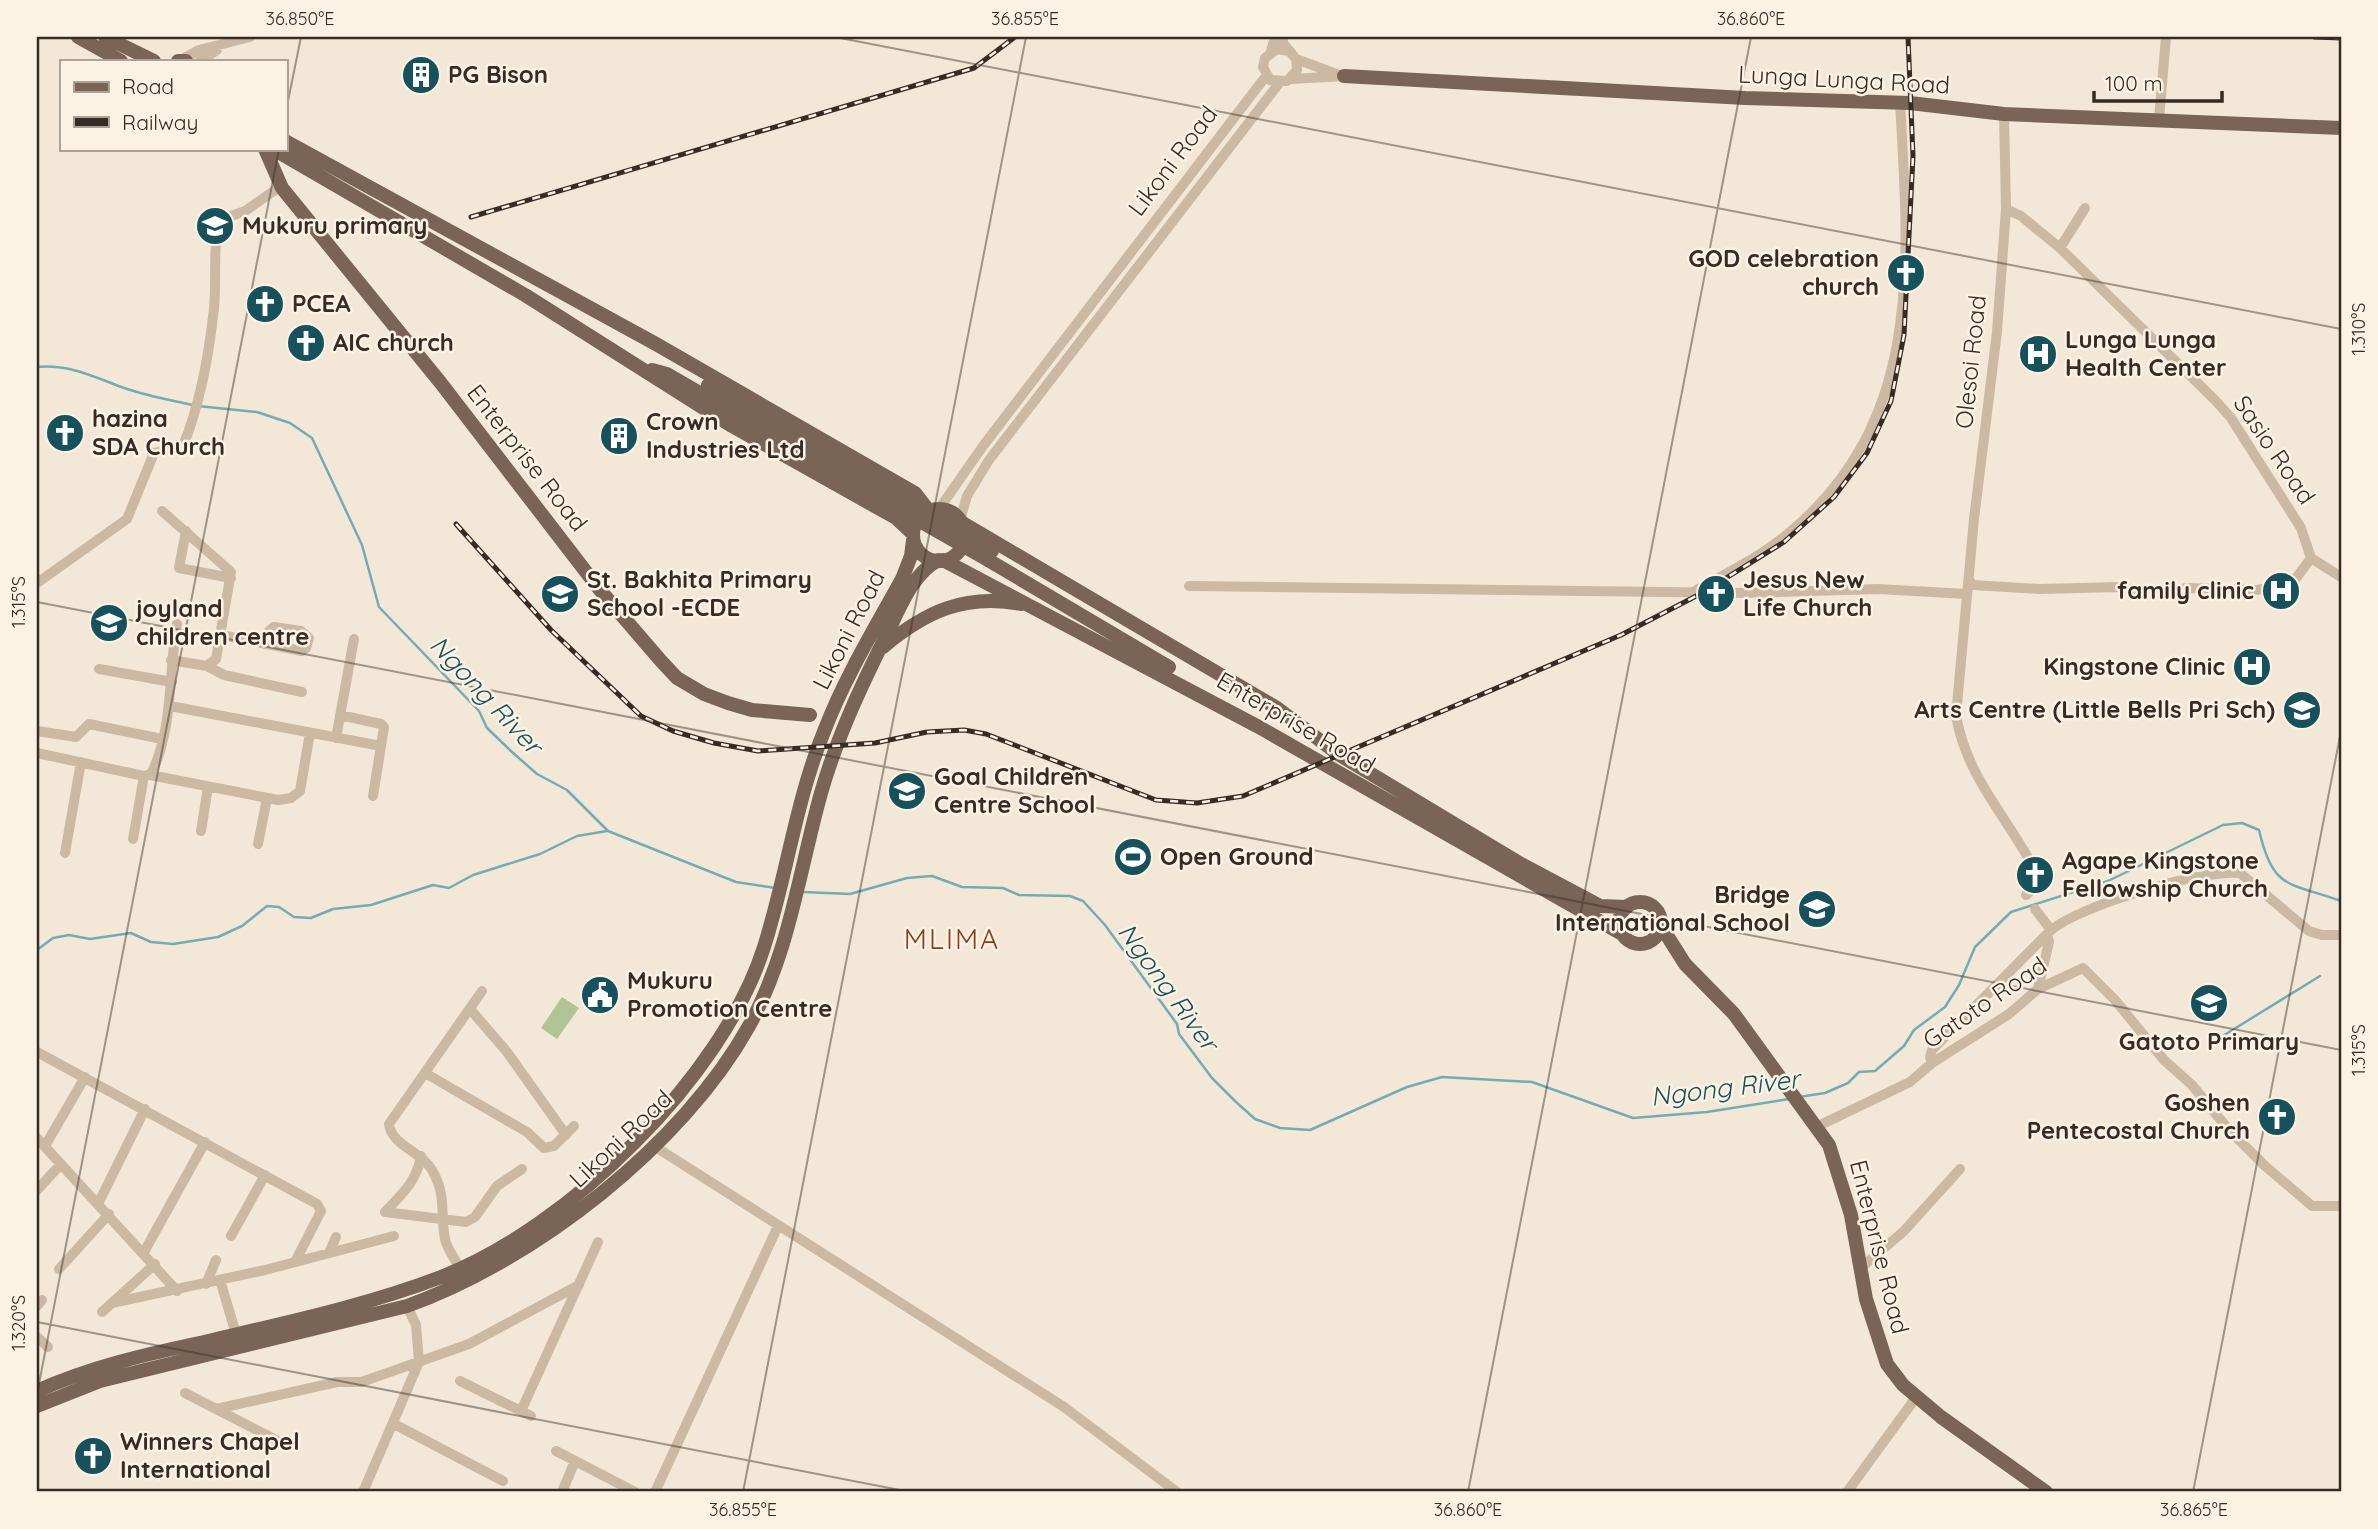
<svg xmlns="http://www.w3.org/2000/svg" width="2378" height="1529" viewBox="0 0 2378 1529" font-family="Quicksand,sans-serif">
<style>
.green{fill:#b1c496}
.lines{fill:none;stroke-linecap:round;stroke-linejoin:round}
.stream{stroke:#74acb3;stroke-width:2.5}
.minor{stroke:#ccb9a3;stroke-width:10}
.major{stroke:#7a6455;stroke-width:14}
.rail-casing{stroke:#362c25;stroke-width:5}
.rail{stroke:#fbf2e4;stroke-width:2.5;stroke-dasharray:8;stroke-linecap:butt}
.major-bridge{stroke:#7a6455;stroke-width:14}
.ticks{fill:none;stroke:#362c25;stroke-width:2;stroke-opacity:0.45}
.labels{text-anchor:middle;stroke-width:5;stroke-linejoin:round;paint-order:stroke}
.poi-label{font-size:24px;font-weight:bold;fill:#362c25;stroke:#fbf2e4;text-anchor:start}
.street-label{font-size:24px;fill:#362c25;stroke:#fbf2e4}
.water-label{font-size:26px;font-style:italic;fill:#17525c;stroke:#fbf2e4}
.quarter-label{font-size:28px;letter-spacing:2px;fill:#8d3c17;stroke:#fbf2e4}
.neatline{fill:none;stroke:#362c25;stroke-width:2.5}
.ticks-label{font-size:18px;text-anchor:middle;fill:#362c25}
</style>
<rect width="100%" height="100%" fill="#f3e8d7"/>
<path class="green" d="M562 997 579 1008 557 1039 541 1028Z"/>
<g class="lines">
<path class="stream" d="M37 367C71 364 96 378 127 389 148 396 170 400 192 405
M198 406 257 412 290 423 312 438 362 545 379 607 479 711 487 728 512 752 537 774 567 790 608 831 736 882 776 888
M803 892 850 894 907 878 932 876 962 887 1003 888 1019 895 1070 896 1083 901 1105 925 1177 1024 1179 1034 1212 1078 1236 1102 1255 1119 1280 1128 1310 1130 1407 1087 1442 1077 1532 1082 1633 1118 1707 1112 1789 1099
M37 950 53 938 69 935 90 939 131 933 151 942 173 944 218 937 242 926 267 906 279 907 294 917 311 918 333 909 371 905 433 885 449 888 473 875 540 854 577 836 607 831
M2213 1042 2320 976
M1799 1097 1825 1093 1848 1083 1859 1072 1875 1071 1904 1046 1914 1030 1945 1007 1959 985 1975 947 2011 912 2108 881 2223 825 2242 823 2259 830C2273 891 2289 882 2341 901"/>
<path class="minor" d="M1283 37V43L1296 59 1297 70 1287 81 1270 80 1263 67 1265 58 1277 49 1289 51
M1271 51 1275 37
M1296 59 1342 76
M179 61 199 50 250 37
M200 61 217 50
M1291 79 1344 76
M2004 114 2006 209 1997 332 1974 519 1956 716C1968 782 2011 820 2039 878V883L2026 895
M2159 119 2166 37
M2006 209 2021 216 2060 248 2215 400 2231 418 2301 528 2311 558 2341 577
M2060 248 2085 208
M939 509 983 446 1266 76
M162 511 231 572 216 659 207 666
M960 520 967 496 989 460 1280 82
M186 531 179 568 231 578
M1969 580 1973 585 2040 589 2119 587 2156 593 2187 588 2256 590 2291 585 2311 558
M37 583 127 519 154 453 183 446C201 402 209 355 214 308 217 278 212 249 220 220L245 211 281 186
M1189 586 1744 593 1878 589 1967 594
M1695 591C1727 573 1762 556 1790 532 1924 421 1909 260 1900 103
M221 635 302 651 306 648 309 638 301 631 274 627 269 631 265 644
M171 660 207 666 224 675 302 692
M99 669 172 682
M170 706 381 746
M340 715 381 724 384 727 373 796
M37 731 76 737 89 724 162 739
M336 738 354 639
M37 753 144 776 151 774C174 728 168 673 177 624
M150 775 278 800 291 798 300 791 310 733
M201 831 208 787
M133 839 144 776
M258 844 267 798
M65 853 81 762
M2035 909 2051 930
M2038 989 2049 942 2047 935
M470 1009 507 1052 566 1135
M37 1052 317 1204 321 1211 295 1262
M1932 1063 1930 1057 1932 1050 2051 930C2082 905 2201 869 2240 873L2309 931 2322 935H2341
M425 1073 527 1132 544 1148 554 1146 574 1126
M1816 1127 1910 1082 1932 1063 2009 1014 2038 989 2083 968 2115 1000 2164 1060 2192 1085 2229 1130 2264 1165 2312 1206H2341
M37 1138 177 1291
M45 1146 85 1077
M654 1146 1064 1407 1177 1492
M37 1190 61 1164
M99 1202 145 1109
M385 1212 466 1222 475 1217 497 1186 522 1169
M385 1212C402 1194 417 1181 421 1156
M231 1236 265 1175
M144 1252 205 1142
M329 1253 336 1237
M1862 1267 1904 1231 1960 1169
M460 1268C455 1259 447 1249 445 1239 440 1213 447 1196 432 1170 422 1152 391 1145 389 1124L482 991
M59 1269 109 1214
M220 1280 236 1334
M206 1284 216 1260
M112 1303 265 1270 394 1236
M37 1306 42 1300
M102 1312 155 1264
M37 1337 48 1347
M460 1381 531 1416
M185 1393 276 1440
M216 1409 337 1382H361L373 1378 469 1344 579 1285
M521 1411 598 1242
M394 1424 503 1481
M556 1451 635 1492
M363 1492 419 1362 416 1325 407 1306
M562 1492 575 1461
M655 1492 778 1226
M1847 1492 1917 1396"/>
<path class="major" d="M78 37 121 61
M105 37 154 61
M178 61H186
M1344 76 1745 98 1910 103 2004 114 2341 128
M285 141 656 344 915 493 929 511
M265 149 282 188 440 382 600 590 661 661 677 678 704 694 728 703 752 710 810 715
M273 149 525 295 732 426 896 518 913 534
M652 370 667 374 887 502
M708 385 894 493
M913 535a26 26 0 1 1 52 0a26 26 0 1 1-52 0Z
M961 522 1277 708 1338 754 1521 864 1600 906 1627 907
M943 560 1257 726 1622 934
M988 560 1169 667
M883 647C925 612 965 593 1021 604
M1619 923a21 21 0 1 1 42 0a21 21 0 1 1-42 0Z
M1661 926 1685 964 1734 1014 1829 1145 1851 1215 1866 1299 1887 1364 1903 1385 1941 1417 2046 1492
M37 1391C90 1367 147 1354 204 1342 284 1323 365 1306 441 1277 568 1228 723 1077 764 947 787 875 796 799 825 729 845 677 875 628 902 579L911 556 913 540
M37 1406 100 1381 407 1306C535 1260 682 1146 749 1026 789 954 799 872 821 793 837 737 862 684 888 632 899 609 914 571 939 560"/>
<defs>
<path id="rail" d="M2314 37 2341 38
M471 217 974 68 1015 37
M456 524 551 630 641 716 673 731 714 743 758 751 875 743 927 732 964 730 986 734 1156 800 1197 803 1243 796 1621 635 1702 593 1784 542 1834 497 1867 453 1891 401 1904 335 1913 156 1908 37"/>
</defs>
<use href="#rail" class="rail-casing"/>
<use href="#rail" class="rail"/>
<path class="major-bridge" d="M894 493 992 551
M888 503 988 560"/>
</g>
<path class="ticks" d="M835 37 2341 329M285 116 301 37M37 602 2341 1050M37 1322 910 1492M37 1394 279 149M743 1492 1026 37M1468 1492 1751 37M2193 1492 2341 731"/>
<defs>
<symbol id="building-disc" viewBox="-11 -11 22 22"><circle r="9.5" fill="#17525c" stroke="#fbf2e4"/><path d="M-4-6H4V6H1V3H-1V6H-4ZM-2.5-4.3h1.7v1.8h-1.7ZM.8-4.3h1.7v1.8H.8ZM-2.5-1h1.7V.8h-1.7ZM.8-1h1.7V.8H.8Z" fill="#fff"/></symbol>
<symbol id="school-disc" viewBox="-11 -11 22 22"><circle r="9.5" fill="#17525c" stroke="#fbf2e4"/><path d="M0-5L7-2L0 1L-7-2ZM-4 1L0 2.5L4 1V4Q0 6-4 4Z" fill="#fff"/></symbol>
<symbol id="church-disc" viewBox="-11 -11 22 22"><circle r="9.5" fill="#17525c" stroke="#fbf2e4"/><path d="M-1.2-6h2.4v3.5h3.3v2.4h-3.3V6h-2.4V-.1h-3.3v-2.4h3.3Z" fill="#fff"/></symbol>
<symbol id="hospital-disc" viewBox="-11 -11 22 22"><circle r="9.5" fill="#17525c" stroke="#fbf2e4"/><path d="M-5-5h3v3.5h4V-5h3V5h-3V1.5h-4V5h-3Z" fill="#fff"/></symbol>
<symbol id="stadium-disc" viewBox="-11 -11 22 22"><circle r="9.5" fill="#17525c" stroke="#fbf2e4"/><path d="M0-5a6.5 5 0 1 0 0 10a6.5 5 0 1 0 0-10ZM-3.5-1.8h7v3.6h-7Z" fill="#fff"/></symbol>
<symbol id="civic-disc" viewBox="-11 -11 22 22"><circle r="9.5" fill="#17525c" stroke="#fbf2e4"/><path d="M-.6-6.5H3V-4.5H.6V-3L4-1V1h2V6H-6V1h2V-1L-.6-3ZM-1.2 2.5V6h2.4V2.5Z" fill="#fff"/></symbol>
</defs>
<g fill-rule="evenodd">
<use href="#building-disc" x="399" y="53" width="44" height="44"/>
<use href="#school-disc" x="193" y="204" width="44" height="44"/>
<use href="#church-disc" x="1884" y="251" width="44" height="44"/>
<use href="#church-disc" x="243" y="282" width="44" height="44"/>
<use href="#church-disc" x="284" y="321" width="44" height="44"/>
<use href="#hospital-disc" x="2016" y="332" width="44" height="44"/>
<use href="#church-disc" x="43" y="411" width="44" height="44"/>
<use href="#building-disc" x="597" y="414" width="44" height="44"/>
<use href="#hospital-disc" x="2259" y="569" width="44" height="44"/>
<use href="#school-disc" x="538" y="572" width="44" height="44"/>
<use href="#church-disc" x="1694" y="572" width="44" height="44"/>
<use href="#school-disc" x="87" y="601" width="44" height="44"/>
<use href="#hospital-disc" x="2230" y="645" width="44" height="44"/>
<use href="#school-disc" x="2280" y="688" width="44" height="44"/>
<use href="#school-disc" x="885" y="769" width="44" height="44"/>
<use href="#stadium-disc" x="1111" y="835" width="44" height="44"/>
<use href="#church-disc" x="2013" y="853" width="44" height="44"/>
<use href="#school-disc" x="1795" y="887" width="44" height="44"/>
<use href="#civic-disc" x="578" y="973" width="44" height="44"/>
<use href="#school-disc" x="2187" y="981" width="44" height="44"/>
<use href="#church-disc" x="2255" y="1095" width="44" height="44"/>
<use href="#church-disc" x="71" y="1434" width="44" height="44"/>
</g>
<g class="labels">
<g class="poi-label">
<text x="448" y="83">PG Bison</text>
<text x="242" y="234">Mukuru primary</text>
<text x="1879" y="267" text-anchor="end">GOD celebration<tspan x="1879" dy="28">church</tspan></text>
<text x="292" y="312">PCEA</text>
<text x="2065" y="348">Lunga Lunga<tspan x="2065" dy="28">Health Center</tspan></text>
<text x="333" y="351">AIC church</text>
<text x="92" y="427">hazina<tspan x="92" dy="28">SDA Church</tspan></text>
<text x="646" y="430">Crown<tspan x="646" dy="28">Industries Ltd</tspan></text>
<text x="587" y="588">St. Bakhita Primary<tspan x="587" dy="28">School -ECDE</tspan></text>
<text x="1743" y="588">Jesus New<tspan x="1743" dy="28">Life Church</tspan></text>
<text x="2254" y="599" text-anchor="end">family clinic</text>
<text x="136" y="617">joyland<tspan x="136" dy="28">children centre</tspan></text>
<text x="2225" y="675" text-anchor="end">Kingstone Clinic</text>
<text x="2275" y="718" text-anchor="end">Arts Centre (Little Bells Pri Sch)</text>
<text x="934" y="785">Goal Children<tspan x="934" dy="28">Centre School</tspan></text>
<text x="1160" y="865">Open Ground</text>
<text x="2062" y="869">Agape Kingstone<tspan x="2062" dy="28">Fellowship Church</tspan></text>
<text x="1790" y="903" text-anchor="end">Bridge<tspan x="1790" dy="28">International School</tspan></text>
<text x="627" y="989">Mukuru<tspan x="627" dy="28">Promotion Centre</tspan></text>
<text x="2209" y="1050" text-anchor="middle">Gatoto Primary</text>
<text x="2250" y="1111" text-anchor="end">Goshen<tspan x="2250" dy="28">Pentecostal Church</tspan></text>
<text x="120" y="1450">Winners Chapel<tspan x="120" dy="28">International</tspan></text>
</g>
<g class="street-label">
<text transform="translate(1844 80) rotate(3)" y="8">Lunga Lunga Road</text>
<text transform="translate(1173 161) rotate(-53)" y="8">Likoni Road</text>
<text transform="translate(1971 362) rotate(-84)" y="8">Olesoi Road</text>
<text transform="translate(2274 450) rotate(56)" y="8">Sasio Road</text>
<text transform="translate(527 458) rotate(52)" y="8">Enterprise Road</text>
<text transform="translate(849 630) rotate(-63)" y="8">Likoni Road</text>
<text transform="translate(1296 723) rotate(30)" y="8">Enterprise Road</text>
<text transform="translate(1985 1003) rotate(-34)" y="8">Gatoto Road</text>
<text transform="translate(621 1139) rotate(-43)" y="8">Likoni Road</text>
<text transform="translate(1879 1247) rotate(76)" y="8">Enterprise Road</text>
</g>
<g class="water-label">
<text transform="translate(486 695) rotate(47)" y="9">Ngong River</text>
<text transform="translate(1168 987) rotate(54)" y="9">Ngong River</text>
<text transform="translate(1725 1088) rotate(-7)" y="9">Ngong River</text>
</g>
<g class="quarter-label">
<text x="952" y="949">MLIMA</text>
</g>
</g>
<rect width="2378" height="1529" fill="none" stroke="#fbf2e4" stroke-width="77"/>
<rect x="60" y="60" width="228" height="91" fill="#fbf2e4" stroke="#aca398" stroke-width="2"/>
<rect x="74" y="82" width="35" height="10" fill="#7a6455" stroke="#aca398" stroke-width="2"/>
<text x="122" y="94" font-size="21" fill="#362c25">Road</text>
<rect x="74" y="117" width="35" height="10" fill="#362c25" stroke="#aca398" stroke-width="2"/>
<text x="122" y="130" font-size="21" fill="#362c25">Railway</text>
<path d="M2094 91v10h128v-10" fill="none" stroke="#362c25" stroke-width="3.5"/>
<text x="2105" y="91" font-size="21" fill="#362c25" stroke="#fbf2e4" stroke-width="5" paint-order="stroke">100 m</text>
<rect x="38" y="38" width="2302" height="1452" class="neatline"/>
<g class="ticks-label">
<text x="300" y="25">36.850°E</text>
<text x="1025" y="25">36.855°E</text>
<text x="1751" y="25">36.860°E</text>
<text transform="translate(2359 329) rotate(-90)" y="6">1.310°S</text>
<text transform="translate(19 602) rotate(-90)" y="6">1.315°S</text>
<text transform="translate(2359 1050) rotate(-90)" y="6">1.315°S</text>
<text transform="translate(19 1323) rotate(-90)" y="6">1.320°S</text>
<text x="743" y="1516">36.855°E</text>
<text x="1468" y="1516">36.860°E</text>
<text x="2194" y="1516">36.865°E</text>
</g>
</svg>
